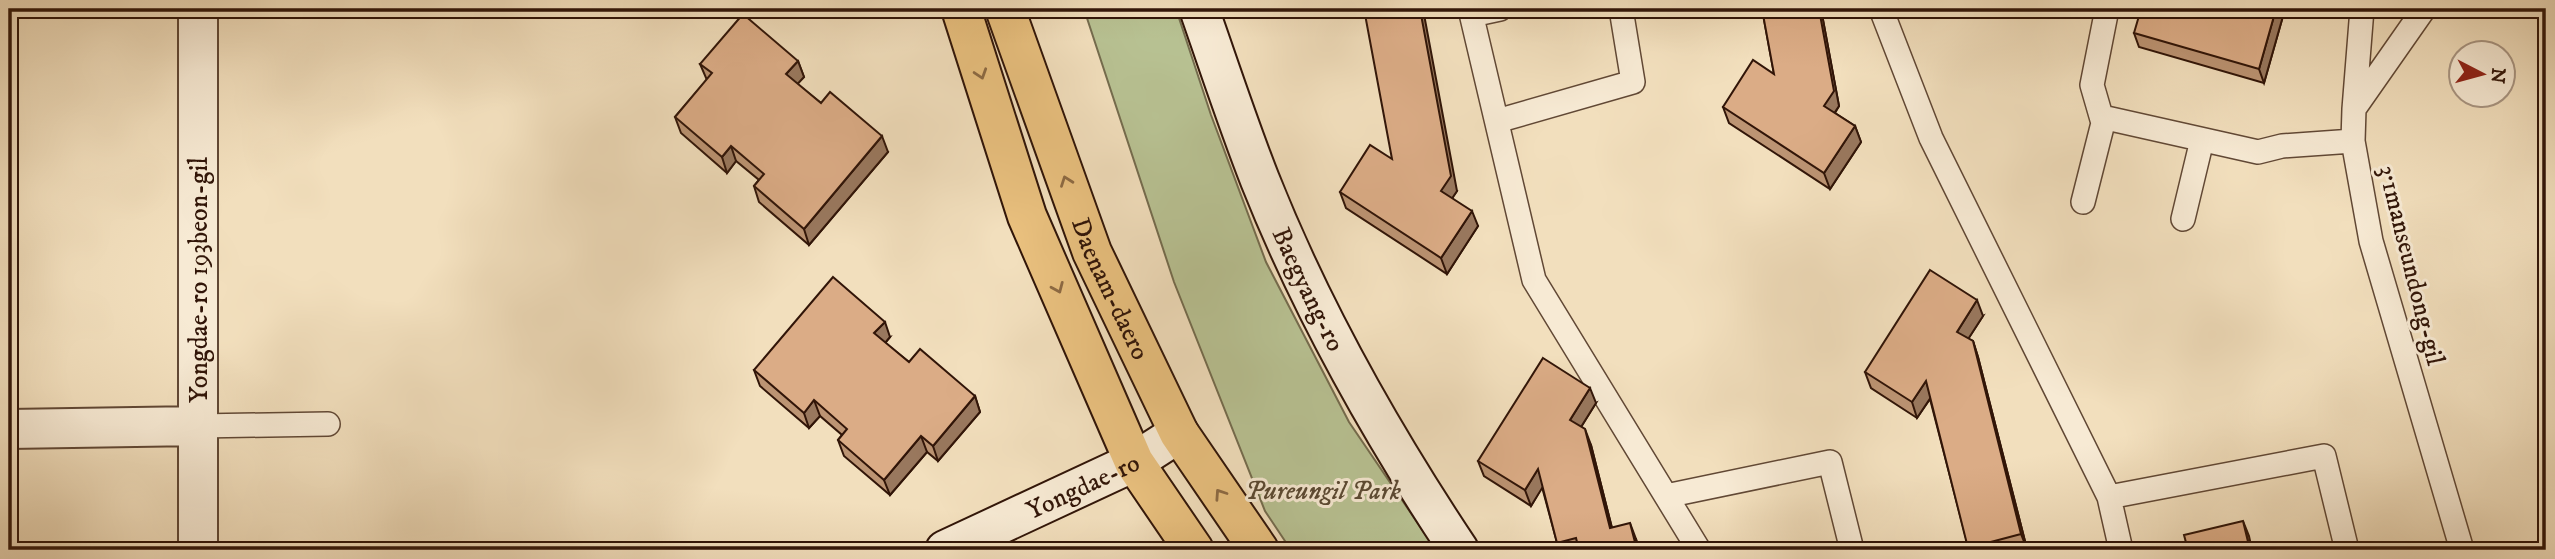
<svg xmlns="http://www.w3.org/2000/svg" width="2555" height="559" viewBox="0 0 2555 559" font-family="'IM FELL DW Pica',serif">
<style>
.green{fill:#b8c293;stroke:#746c4e;stroke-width:2}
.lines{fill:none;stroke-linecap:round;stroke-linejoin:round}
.lane-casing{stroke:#614835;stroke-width:26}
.street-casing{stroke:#614835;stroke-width:42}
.secondary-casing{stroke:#311508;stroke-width:42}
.primary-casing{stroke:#311508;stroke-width:42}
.lane{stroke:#f7ead4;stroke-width:23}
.street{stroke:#f7ead4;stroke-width:38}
.secondary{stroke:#f7ead4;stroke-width:38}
.primary{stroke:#e9c07e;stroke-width:38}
.wall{fill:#bc9473;stroke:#311508;stroke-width:2}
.shaded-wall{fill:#99785e;stroke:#311508;stroke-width:2}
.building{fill:#dbac86;stroke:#311508;stroke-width:2}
.oneway{stroke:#8d6a43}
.labels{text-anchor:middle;stroke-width:6;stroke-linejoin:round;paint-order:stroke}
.street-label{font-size:26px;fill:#311508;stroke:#f7ead4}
.park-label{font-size:26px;font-style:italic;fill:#5a4932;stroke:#f7ead4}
</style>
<rect width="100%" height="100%" fill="#f2dfbd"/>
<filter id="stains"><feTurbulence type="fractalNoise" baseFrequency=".00286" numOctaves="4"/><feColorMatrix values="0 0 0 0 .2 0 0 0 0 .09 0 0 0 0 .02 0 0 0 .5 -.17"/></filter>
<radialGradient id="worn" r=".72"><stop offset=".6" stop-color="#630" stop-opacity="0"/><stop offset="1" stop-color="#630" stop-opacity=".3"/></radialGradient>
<path class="green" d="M1084 9H1176L1211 115 1266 262 1349 422 1436 550H1291L1265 511 1174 282Z"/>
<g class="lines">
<defs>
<path id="lane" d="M1470 9 1534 280 1699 550
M1881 9 1931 138 2109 497
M2424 9 2354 109 2353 141 2371 241 2462 550
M1472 15 1500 9
M2354 109 2362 9
M2102 117 2258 152 2282 146 2353 141
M1497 121 1633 82 1621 9
M2083 202 2103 123 2092 85 2107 9
M2183 219 2202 140
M198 426 328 424
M1666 496 1830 462 1852 550
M2121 550 2109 497 2324 456 2347 550"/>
<path id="street" d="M9 429 198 426
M198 550V9"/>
<g id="secondary">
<path id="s1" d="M1199 9C1219 66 1238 124 1260 180 1312 311 1381 433 1459 550"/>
<path id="s2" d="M945 550 1134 462 1179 433"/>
</g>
<g id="primary">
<path d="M961 9 1027 216 1134 462 1194 550"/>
<path id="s3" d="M1005 9 1092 252 1179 433 1259 550"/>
</g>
</defs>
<use href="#lane" class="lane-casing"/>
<use href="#street" class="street-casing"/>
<use href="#secondary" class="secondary-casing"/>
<use href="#primary" class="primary-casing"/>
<use href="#lane" class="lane"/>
<use href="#street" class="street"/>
<use href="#secondary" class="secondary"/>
<use href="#primary" class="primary"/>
</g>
<path class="wall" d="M1762 9H1821L1839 106 1835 113 1855 126 1861 142 1830 189 1729 123 1723 107 1774 74Z
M2285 9 2264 83 2139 47 2134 33Z
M798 61 804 77 797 84 821 103 888 152 809 245 759 202 754 186 759 180 736 161 727 173 681 133 675 117 707 80 700 64Z
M1392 159 1457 191 1452 198 1478 226 1447 274 1346 208 1340 192Z
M1983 316 1968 339 1973 341 1978 357 2027 549 2023 550H1969L1930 399 1917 418 1871 388 1865 372Z
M890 337 885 343 909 362 975 396 980 412 938 461 927 452 890 495 844 456 838 440 842 435 820 416 809 428 760 386 754 370Z
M1596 403 1581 427 1591 445 1612 528 1636 539 1639 550H1559L1542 487 1531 506 1484 476 1478 461Z"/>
<path class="shaded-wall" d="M1420 9H1423L1457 191 1447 206 1441 191Z
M1819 9H1821L1839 106 1829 121 1824 106Z
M2276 9H2285L2264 83 2259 69Z
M798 61 804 77 792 90 786 74Z
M1855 126 1861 142 1830 189 1824 173Z
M882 136 888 152 809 245 804 229Z
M731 146 736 161 727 173 722 157Z
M1472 211 1478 226 1447 274 1441 258Z
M1977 300 1983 316 1963 347 1957 332Z
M885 322 890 337 880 349 874 333Z
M1973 341 1978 357 2027 549 2021 534Z
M1926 381 1931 397 1917 418 1912 402Z
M1590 388 1596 403 1576 435 1570 420Z
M975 396 980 412 938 461 933 446Z
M814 400 820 416 809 428 804 413Z
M1585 429 1591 445 1616 544 1610 528Z
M921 436 927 452 890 495 884 480Z
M1538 469 1544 485 1531 506 1525 490Z
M2243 521 2249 536 2252 550H2250Z
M1630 523 1636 539 1639 550H1637Z"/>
<path class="building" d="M1364 9H1420L1451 176 1441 191 1472 211 1441 258 1340 192 1370 145 1392 159Z
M1762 9H1819L1834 91 1824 106 1855 126 1824 173 1723 107 1753 60 1774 74Z
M2141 9H2276L2259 69 2134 33Z
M743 14 798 61 786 74 821 103 830 92 882 136 804 229 754 186 764 174 731 146 722 157 675 117 712 73 700 64Z
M1930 270 1977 300 1957 332 1973 341 2021 534 1968 548 1926 381 1912 402 1865 372Z
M833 277 885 322 874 333 909 362 920 349 975 396 933 446 921 436 884 480 838 440 847 429 814 400 804 413 754 370Z
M1543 358 1590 388 1570 420 1585 429 1610 528 1630 523 1637 550H1579L1576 538 1557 543 1538 469 1525 490 1478 461Z
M2243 521 2250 550H2188L2184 535Z"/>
<defs><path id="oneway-chevron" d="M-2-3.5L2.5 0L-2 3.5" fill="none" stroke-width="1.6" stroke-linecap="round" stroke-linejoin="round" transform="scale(1.75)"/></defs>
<g class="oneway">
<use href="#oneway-chevron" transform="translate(981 74) rotate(72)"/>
<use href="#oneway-chevron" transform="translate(1066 181) rotate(-110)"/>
<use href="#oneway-chevron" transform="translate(1058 288) rotate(67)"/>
<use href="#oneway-chevron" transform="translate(1220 494) rotate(-124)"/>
</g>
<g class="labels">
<g class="street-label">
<text transform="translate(2412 265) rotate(76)" y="9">3·1manseundong-gil</text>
<text transform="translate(198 280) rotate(-90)" y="9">Yongdae-ro 193beon-gil</text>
<text dy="9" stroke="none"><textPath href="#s3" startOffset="299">Daenam-daero</textPath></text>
<text dy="9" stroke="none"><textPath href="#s1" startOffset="301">Baegyang-ro</textPath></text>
<text dy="9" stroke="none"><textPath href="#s2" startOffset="152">Yongdae-ro</textPath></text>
</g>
<g class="park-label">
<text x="1323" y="499">Pureungil Park</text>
</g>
</g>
<rect width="2555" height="559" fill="none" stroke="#f2dfbd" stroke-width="35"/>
<rect x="10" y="10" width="2534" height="538" fill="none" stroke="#311508" stroke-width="3.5"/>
<rect x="18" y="18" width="2520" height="524" fill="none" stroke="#311508" stroke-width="2"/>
<g transform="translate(2482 74) rotate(96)"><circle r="33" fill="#f7ead4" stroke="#a89582" stroke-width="2"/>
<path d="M0-5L12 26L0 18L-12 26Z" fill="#8f2418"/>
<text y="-10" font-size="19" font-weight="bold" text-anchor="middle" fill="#311508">N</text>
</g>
<rect width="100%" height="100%" filter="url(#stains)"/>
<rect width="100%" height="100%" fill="url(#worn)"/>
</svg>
